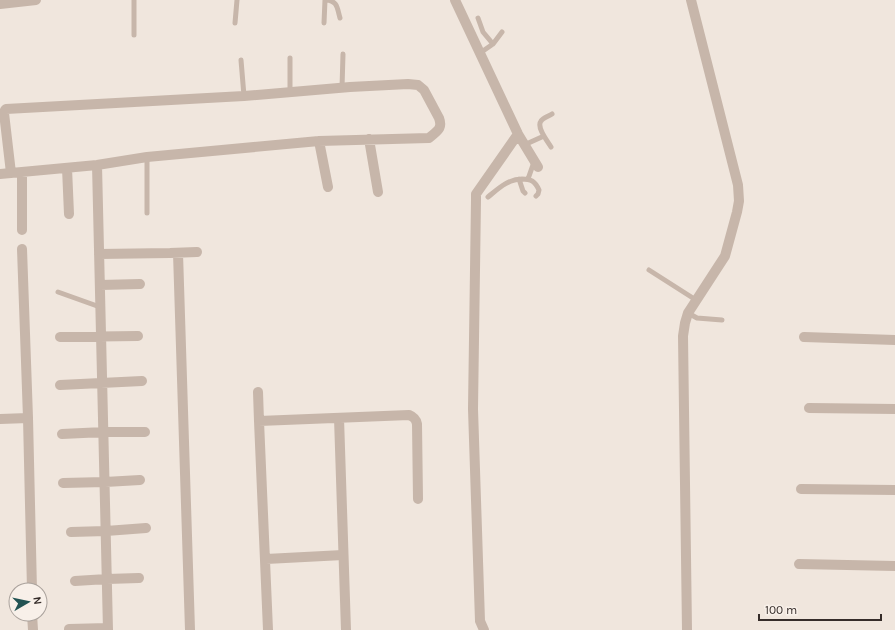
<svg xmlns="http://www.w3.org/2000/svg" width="895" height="630" viewBox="0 0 895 630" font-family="Karla,sans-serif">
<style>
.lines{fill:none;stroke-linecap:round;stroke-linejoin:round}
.lane{stroke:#c7b6aa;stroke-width:5}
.street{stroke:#c7b6aa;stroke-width:10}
</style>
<rect width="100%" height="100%" fill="#f0e6dd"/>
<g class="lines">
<path class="lane" d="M326 0C338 1 337 8 340 18
M478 18 483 32 493 44
M235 23 237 0
M324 23 325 0
M134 35V0
M480 53 493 44 502 32
M290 58V93
M241 60 244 96
M342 88 343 54
M524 145 544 136
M551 147C548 142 536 127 541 121 543 118 549 116 552 114
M519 179 523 191 525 193
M528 179 534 162
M488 197C498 189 508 179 522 179 531 179 535 181 539 190L538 194 536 196
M147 213V157
M649 270 696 300
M58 292 100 307
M688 313 697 318 722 320"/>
<path class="street" d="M455 0 518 134 538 167
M0 4 36 0
M369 139 378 192
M319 141 328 187
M97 165 108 630
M67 168 69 214
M22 173V230
M0 174 97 165 147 157 319 141 429 138C437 131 443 129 439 118L424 90 418 85 408 84 350 87 244 96 6 109 5 110 4 113 11 173
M22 249 28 418 32 590
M178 253 190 630
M99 254 170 253 197 252
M100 285 140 284
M60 337 138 336
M804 337 895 340
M60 385 142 381
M258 392 259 421
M809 408 895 409
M339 418 346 630
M0 419 28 418
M62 434 104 432H145
M63 483 105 482 140 480
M801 489 895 490
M71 532 106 531 146 528
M266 559 343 555
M799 564 895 566
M75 581 107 579 139 578
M32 614 33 630
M69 629 108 628
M268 630 259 421 409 415C414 417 416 419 417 424L418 499
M484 630 480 621 473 409 476 200V194L518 134
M687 630 683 336 685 323 688 313 725 256 737 212 739 201 738 185 691 0"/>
</g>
<g transform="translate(28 602) rotate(81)"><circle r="19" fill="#f8f0e9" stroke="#aaa29c"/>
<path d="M0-3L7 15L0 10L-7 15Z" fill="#225353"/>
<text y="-6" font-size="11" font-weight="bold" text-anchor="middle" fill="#352c29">N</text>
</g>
<path d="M759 614v6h122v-6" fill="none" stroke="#352c29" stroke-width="2"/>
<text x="765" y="614" font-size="12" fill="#352c29" stroke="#f8f0e9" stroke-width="3" paint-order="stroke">100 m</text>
</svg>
